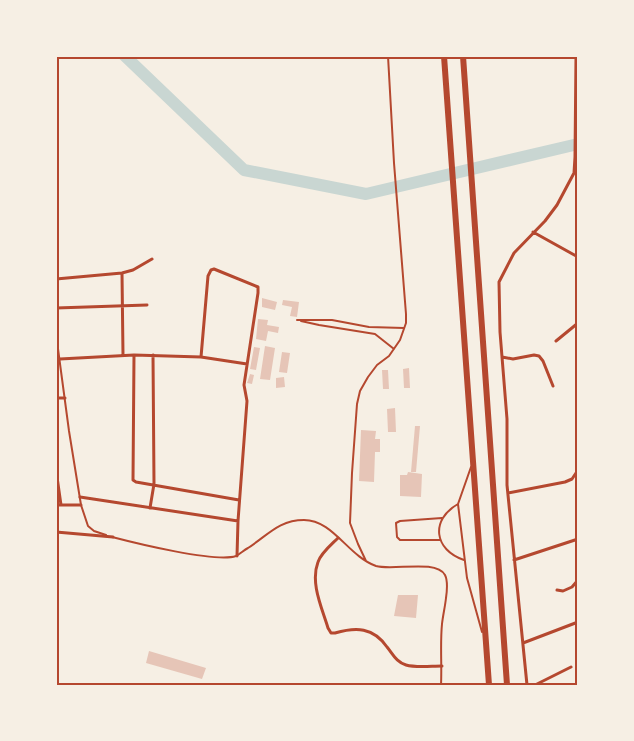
<svg xmlns="http://www.w3.org/2000/svg" width="634" height="741" viewBox="0 0 634 741" font-family="Jost,sans-serif">
<style>
.lines{fill:none;stroke-linecap:round;stroke-linejoin:round}
.river{stroke:#c9d6d2;stroke-width:12}
.building{fill:#e6c5b7}
.service{stroke:#b5482f;stroke-width:2}
.minor{stroke:#b5482f;stroke-width:3}
.motorway{stroke:#b5482f;stroke-width:6}
.neatline{fill:none;stroke:#b5482f;stroke-width:2}
</style>
<rect width="100%" height="100%" fill="#f6efe4"/>
<g class="lines">
<path class="river" d="M125 56 244 170 366 194 578 144"/>
</g>
<path class="building" d="M262 298 277 302 275 310 262 307Z
M283 300 299 302 297 317 290 316 292 307 282 305Z
M258 319 268 320 267 325 279 327 278 333 268 331 266 341 256 339Z
M265 346 275 348 270 380 260 379Z
M254 347 260 348 256 370 250 369Z
M282 352 290 353 287 373 279 372Z
M409 368 410 388H404L403 369Z
M382 370H388L389 389H383Z
M250 374 254 375 252 384 247 383Z
M284 377 285 387 276 388V378Z
M395 408 396 432H388L387 409Z
M415 426H420L416 472H411Z
M361 430 376 431 375 439H380V452H375L374 482 359 481Z
M408 472 422 474 421 497 400 496V475H407Z
M398 595H418L416 618 394 616Z
M149 651 206 668 202 679 146 663Z"/>
<g class="lines">
<path class="service" d="M297 320H332L369 327 404 328
M301 321 319 325 375 334 394 349
M56 334 69 431 81 505 88 526 94 531 106 535
M471 467 458 504 467 578 482 632
M458 504C430 520 434 550 464 560
M112 537C135 543 216 563 236 556 240 554 244 550 248 548 268 535 279 520 304 520 333 520 348 556 376 566 393 571 436 559 445 575 448 581 447 591 446 598 445 607 443 615 442 624 440 644 442 665 441 685
M440 540H400L397 537 396 523 400 521 442 518
M366 561 358 544 350 523 352 473 357 404 360 391 368 377 377 365 389 356 400 340 406 323V314L394 163 388 56"/>
<path class="minor" d="M533 232 578 257
M122 273 123 355
M56 279 122 273 133 270 152 259
M56 308 147 305
M556 341 578 323
M134 355 133 480 136 482 239 500
M201 357 208 276 211 270 214 269 258 287V293L244 385 247 401 238 521 237 556
M502 357 513 359 534 355 539 356 543 361 553 386
M60 359 134 355 201 357 247 364
M56 398H65
M56 470 61 505
M508 493 565 482 572 479 578 470
M80 497 238 521
M56 505H81
M150 508 154 484 153 355
M56 532 113 537
M338 538C331 545 321 553 318 562 310 583 322 608 328 628L331 633H335C356 627 373 627 387 647 393 654 396 662 406 665 416 668 431 666 442 666
M514 560 578 539
M557 590 563 591 572 587 578 580
M523 643 578 622
M527 685 507 485V419L500 332 499 282 514 253 545 221 557 205 574 173 575 157 576 56
M535 685 571 667"/>
<path class="motorway" d="M444 56 489 685
M463 56 507 685"/>
</g>
<rect width="634" height="741" fill="none" stroke="#f6efe4" stroke-width="115"/>
<rect x="58" y="58" width="518" height="626" class="neatline"/>
</svg>
